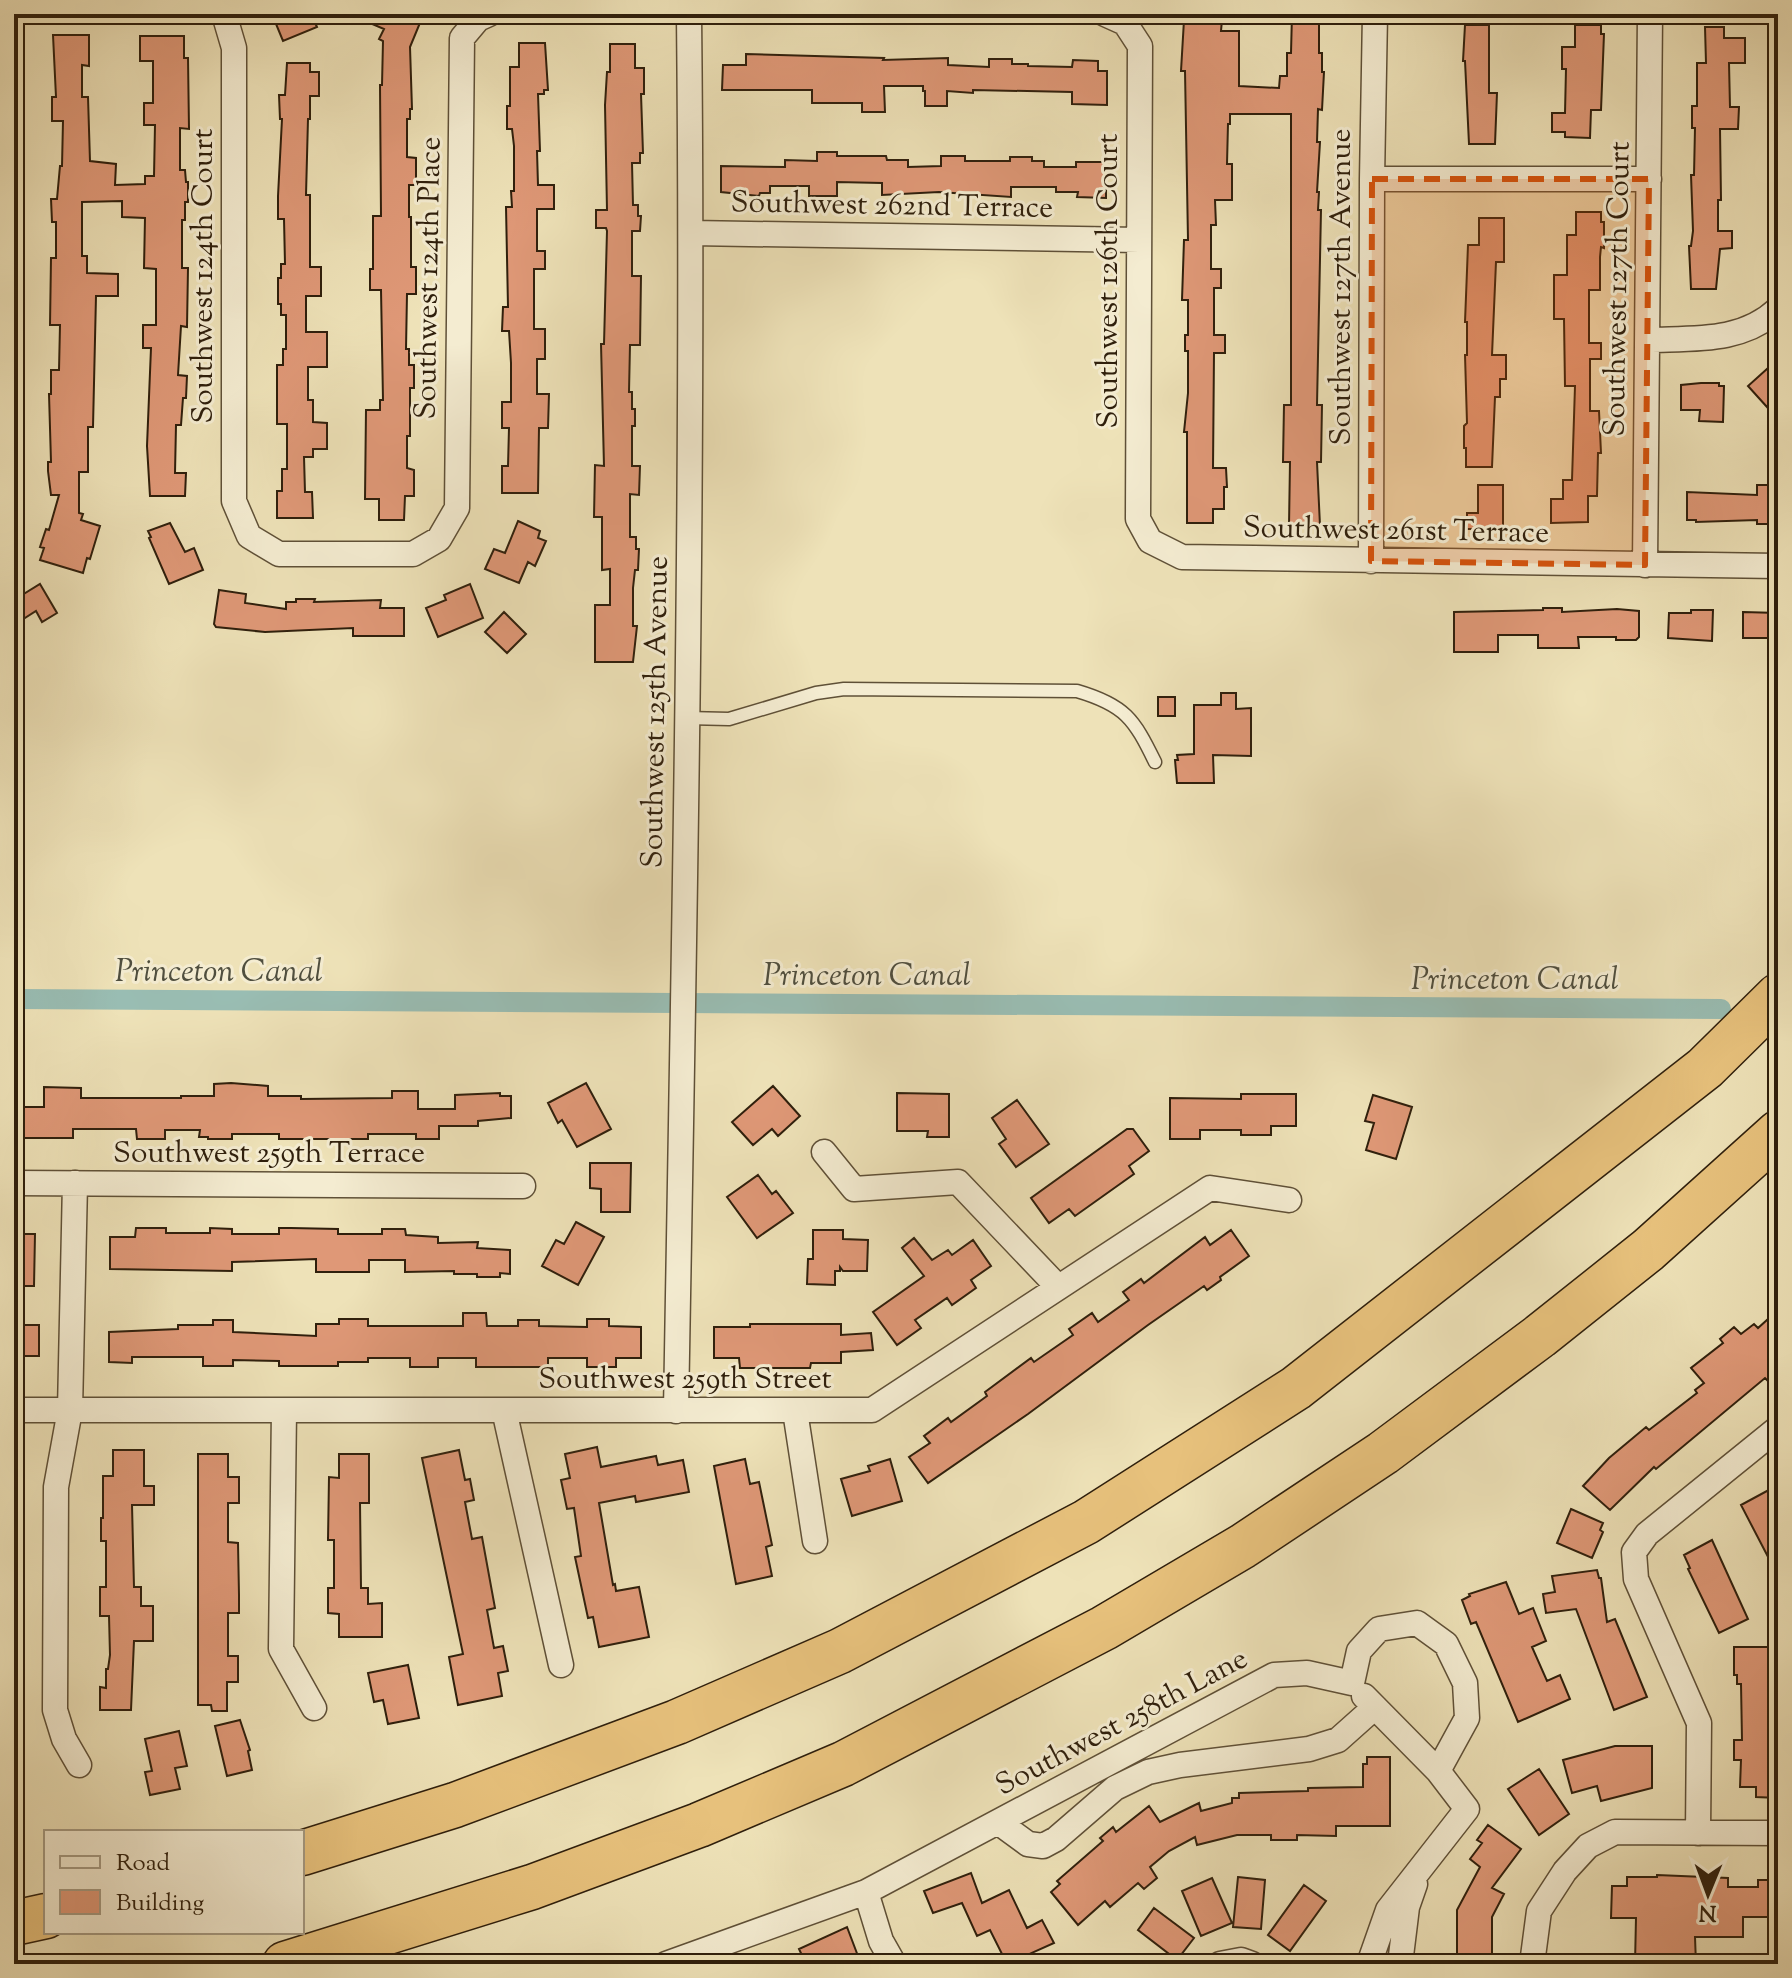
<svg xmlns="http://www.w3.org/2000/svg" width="1792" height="1978" viewBox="0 0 1792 1978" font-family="'Sorts Mill Goudy',serif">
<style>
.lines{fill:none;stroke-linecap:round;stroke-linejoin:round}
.canal{stroke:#99bdb3;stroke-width:20}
.building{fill:#df9877;stroke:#2f1f0c;stroke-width:2}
.lane-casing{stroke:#5f5037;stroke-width:15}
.street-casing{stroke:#5f5037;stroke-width:27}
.highway-casing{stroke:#2f1f0c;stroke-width:47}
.lane{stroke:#f4ecd1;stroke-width:12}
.street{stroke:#f4ecd1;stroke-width:24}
.highway{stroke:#e7c17c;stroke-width:44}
.marked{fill:#d6530c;fill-opacity:0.2;stroke:#d6530c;stroke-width:6;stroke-dasharray:16 10;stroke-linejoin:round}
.labels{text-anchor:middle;stroke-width:6;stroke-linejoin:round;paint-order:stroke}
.street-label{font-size:30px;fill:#2f1f0c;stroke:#f4ecd1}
.water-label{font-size:32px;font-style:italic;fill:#4f4e3e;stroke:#f4ecd1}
</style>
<rect width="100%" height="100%" fill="#eee2b8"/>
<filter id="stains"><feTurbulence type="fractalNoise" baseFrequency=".0025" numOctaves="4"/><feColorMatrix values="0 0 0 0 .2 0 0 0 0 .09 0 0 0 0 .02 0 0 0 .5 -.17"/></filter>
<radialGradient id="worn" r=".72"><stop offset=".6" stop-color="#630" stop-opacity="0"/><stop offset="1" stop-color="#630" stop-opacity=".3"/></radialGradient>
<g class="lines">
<path class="canal" d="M14 999 1721 1009"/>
</g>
<path class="building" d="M287 14H311L317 27 283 41 274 19Z
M349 14H412L422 18 410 47 412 109H410V119H407V157L416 158V185H409V217H411V267H416V294H407L406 349H409V365H414V388H410V436H407V468L414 470V496H405L404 520H379V499H365L366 410H380V400H383L381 290H370V269H373V216H381L380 85H382L383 41 379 39 384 29Z
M1292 14H1319V53H1322V72H1324L1322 110 1318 109 1317 142H1320L1317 192H1319L1318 210H1321L1317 405H1322L1321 462H1317L1320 526H1289L1290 462H1283L1284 405H1291V114H1230V124H1228L1227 164H1232V200H1215L1216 225H1211V269H1221V288H1214V335H1225V353H1214L1213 468H1226L1227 487H1224V509H1213V523H1187V432H1184L1188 393V351H1185V335H1188V300H1182L1184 240H1188L1185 71H1181L1184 20H1222L1221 31H1239V86L1279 88 1280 76H1287V53H1291Z
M1465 25H1489V93H1497L1495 144H1469L1465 61H1463Z
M1575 25H1601V34H1604L1601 110H1591L1590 138 1565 137V132H1552V113H1565L1566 69H1562V47H1575Z
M1705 27H1724V38H1745V63H1729L1730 107H1739L1738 129H1720L1721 200H1718V231H1732V248L1720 249 1716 289H1691L1689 246H1691L1693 231 1691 175H1694L1695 128H1692V106H1697V63H1706Z
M53 35H89V66L82 65V97H88L90 161 116 164 115 185 145 184V176H154L155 125H144V103H153V61H140V36H184V58H188L189 129 180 128V170H185L186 182H188V202H185V220H182V268H188L187 327 181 326 178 375 187 376 186 398H183L181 425H176L175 473H186L185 496H150L147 446 151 348H143V325H156V269L144 268 145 218 122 217V201L82 202V256H87V273L118 274V296H96L93 427H88V472H79V513L83 514 81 520 100 526 90 559 87 558 83 573 40 560 44 548 40 547 46 529 49 530 59 495H51L48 471V462H51L49 394H51V370H59L60 325H50L51 258H56V222H52L51 199H57L60 166H62L63 121H52V97H56Z
M519 43H545L548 90H544V94H538L540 151H537L538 185H554V209H537V251H545V269H534V329H545V359H537V394H549L548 428H539L538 493H502V466H508L509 428H502V402H511V363L509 331H502L503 307H508L506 207H512L511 191H514V146L512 129H507V106H510V67H519Z
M610 44H635V68H644V94H641L643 153H640V163H632L633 205H638V216H641L640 231H632V276H641L640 345H630L629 392H632V409H635V426H632V466H640L639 495 630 494V537H636V549H639L638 570H635L633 588V626H637L633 662H595V605H610V569L602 570V517H594L595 465 604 466 601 344H604L607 231 606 228H596V210H607L605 105 607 72H610Z
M746 54 884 58 883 60 948 58V65L989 67V59H1012V64H1028V66L1072 67 1073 60 1098 61V71H1107V105L1072 104V92L973 90V93L947 91V106H925V91H923V86H884L885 112H862V103H812V90H722L723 65H746Z
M287 63H310V72H319V96H310V119H308L306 195H310V267H321V296H306V332H327V367H308V400H313V422L327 423V449H313V457H304L305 492H312L313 518H277V491H282V469H287V424H277V365H283V349H286V315H281V304H278V278H281V264H285L284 219H278V196L282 119H280L279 95H285Z
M817 152H837V156H886L887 160H908V167L941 166V156H965V161H1010V157H1032V161H1044V167H1076V162H1106V198L1077 197 1078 192H1056V187H1011V197L939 192 882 195V183L837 182V196H809V186H770V193H760L759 196 721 192V166L785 167V160L817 161Z
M1576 212H1601V222H1604V248L1601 247 1600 257V290H1589V343H1601V359H1590V411H1599L1601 453H1598L1597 496H1588V522L1551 523V499H1563V480H1572L1575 386H1565L1564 319H1554V275H1567V235H1576Z
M1479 218H1504V262H1496L1492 355H1506V379H1500V397H1495L1492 467H1466V448H1464V426L1467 423 1465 355H1467V322H1465L1468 245H1479Z
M1778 359V397L1767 407 1748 386Z
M1701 383H1719V386H1724L1723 422 1699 421 1700 410H1681V385Z
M1478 485H1503V529H1467V513H1478Z
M1757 485H1778V524H1757V520L1696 522V520H1687V492L1757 495Z
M518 521 540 531 538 538 546 541 535 566 528 562 519 583 485 569 494 549 505 553Z
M170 523 185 552 194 548 203 570 169 584 149 538 151 537 148 531Z
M40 584 57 613 42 622 36 611 14 625V600Z
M470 584 483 618 438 637 426 608 446 600 444 595Z
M219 590 246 594 245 603 286 609V602H296V599H315L314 602 381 600 380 608H404V636H353V628L265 632 216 627 214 624Z
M1543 608H1562V612L1617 609 1639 611V637L1636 640H1616V637H1578L1579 648H1538V635H1498V652H1454V612L1543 610Z
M1691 610H1713L1712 641 1668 638 1669 613H1691Z
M504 612 526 634 507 653 485 632Z
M1743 612 1778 613V638H1743Z
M1221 693H1236V709L1251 708V756L1213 755 1214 783H1177L1175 760H1178L1177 755 1194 754V705H1221Z
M1158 697H1175V716H1158Z
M231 1083 268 1086V1096H301V1099L392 1098V1091H418V1109H455V1095L500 1093V1096H511V1118L478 1121V1126H439V1139H416V1134H368V1139H279V1134H232V1139H208V1137H199L200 1130H165V1139H137L136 1129H73V1138H14V1107H44V1087L81 1088V1098H181V1096H214V1084Z
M586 1083 611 1129 577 1147 562 1120 558 1123 548 1103Z
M773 1086 800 1116 778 1136 772 1129 753 1145 732 1122Z
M897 1093 949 1094V1137H927L928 1131H897Z
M1241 1094H1296V1126H1271V1135H1241V1130H1200V1139H1170V1098L1241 1099Z
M1373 1095 1412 1107 1396 1159 1366 1150 1374 1123 1365 1121Z
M1017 1100 1049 1144 1016 1167 999 1144 1006 1139 992 1118Z
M1127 1129H1133L1149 1151 1129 1166 1134 1174 1075 1216 1069 1209 1049 1223 1031 1198Z
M590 1163H631L630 1212H601V1189L590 1188Z
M758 1175 772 1194 776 1191 793 1213 757 1238 727 1197Z
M576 1222 604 1237 578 1285 542 1266 556 1240 564 1244Z
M136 1228H166V1233H210V1228L232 1229V1234H279V1228H291L338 1229V1234H382V1229H405L406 1235 438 1237V1243L478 1242 477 1248 510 1250V1274L500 1273V1277H477V1274H454V1271L405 1272V1260H369V1272H316V1259L232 1262V1271L110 1269V1237H135Z
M813 1230H843V1239L868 1240 867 1271H843L840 1267V1271H835V1285L807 1284 808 1259H813Z
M1231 1230 1249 1256 1220 1277 1221 1280 1207 1290 1204 1286 1148 1325 1028 1414 928 1483 909 1457 930 1443 924 1436 948 1418 951 1422 987 1396 985 1392 1031 1358 1034 1362 1073 1335 1069 1329 1092 1313 1098 1322 1129 1300 1123 1292 1141 1279 1144 1283 1205 1237 1210 1245Z
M14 1234H35L34 1286H14Z
M914 1238 932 1260 948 1250 952 1255 973 1240 991 1266 971 1280 976 1288 952 1305 947 1298 915 1320 921 1328 897 1345 873 1312 924 1276 902 1248Z
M1778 1310V1372L1768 1381 1765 1378 1656 1469 1654 1467 1610 1510 1583 1486 1609 1458 1646 1427 1649 1430 1697 1393 1695 1390 1704 1383 1691 1368 1723 1343 1720 1339 1734 1327 1741 1334 1754 1324 1758 1328Z
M463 1313H486L487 1326H518V1320H539V1326L587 1327V1319H609V1326L641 1327V1358H616V1367H587V1358H548V1367H476V1358H438V1367H410V1358H368V1362H338V1366H279V1361L233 1360V1366H203V1357H132V1363L109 1362V1332L178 1329V1325H213V1320H233V1332L316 1336V1324H339V1319H368V1326H463Z
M750 1324H841V1335L871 1333 873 1350 841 1352V1363H811L810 1368H740L739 1358H714V1327H750Z
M14 1325H39V1356H14Z
M597 1447 601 1467 656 1456 658 1465 683 1460 689 1492 636 1502 635 1496 599 1503 613 1585 615 1584 616 1591 639 1587 649 1637 599 1647 593 1617 588 1618 575 1557 581 1556 574 1508 567 1509 561 1480 570 1478 565 1454Z
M113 1450H144V1486H154V1505H132L134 1587H141V1606H153V1641H134L131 1710H100V1687L106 1688V1669H108L110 1655 109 1616H100V1587H106V1541H101V1518H103V1476H113Z
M459 1450 465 1480 470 1479 474 1500 465 1502 472 1539 482 1537 495 1608 487 1610 494 1648 503 1646 508 1671 498 1673 502 1696 458 1705 449 1657 463 1654 422 1458Z
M198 1454H228V1477H239V1503H228V1542L238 1543 239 1595V1613H228V1656H238V1682H227V1711H212L211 1705H198Z
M339 1454H369V1503H360L361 1588H368V1604L382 1603V1637H339V1614L328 1613V1588H334V1540H328L329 1477 339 1478Z
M745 1459 750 1484 759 1482 772 1545 766 1547 772 1576 736 1584 714 1466Z
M890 1459 902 1501 852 1516 841 1479 870 1471 868 1466Z
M1778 1485V1576L1741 1505Z
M1571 1509 1603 1523 1600 1530 1603 1532 1592 1558 1557 1543Z
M1712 1540 1748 1619 1719 1633 1688 1569 1690 1568 1684 1555Z
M1597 1570 1599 1578H1601L1607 1622 1615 1619 1647 1697 1614 1710 1576 1609 1546 1613 1543 1594 1555 1592 1552 1576Z
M1506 1582 1519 1614 1533 1608 1546 1641 1532 1647 1547 1681 1560 1675 1570 1699 1518 1722 1476 1622 1471 1624 1462 1600 1470 1596 1469 1594Z
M1734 1647H1772V1698H1776V1744H1778V1798L1756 1797V1787H1740L1741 1760H1734V1740H1742L1741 1684H1737V1675H1734Z
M408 1665 419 1718 388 1724 383 1700 374 1702 368 1673Z
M240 1720 250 1750 248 1751 252 1770 227 1776 215 1726Z
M179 1731 187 1766 175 1768 180 1789 150 1795 145 1772 152 1771 145 1739Z
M1615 1746H1652V1788L1601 1801 1597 1786 1572 1793 1563 1760Z
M1367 1757H1390V1826H1336V1836L1297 1835V1840H1271V1835H1237L1197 1845 1195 1837 1169 1851 1150 1867 1157 1878 1144 1889 1138 1883 1110 1907 1105 1901 1078 1925 1051 1892 1060 1884 1057 1881 1103 1841 1100 1838 1113 1827 1116 1832 1149 1806 1160 1822 1199 1803 1201 1811 1232 1803V1798H1239V1793L1308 1791V1788L1363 1787V1764H1367Z
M1539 1769 1569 1814 1539 1835 1508 1789Z
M1488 1825 1521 1849 1492 1888 1504 1894 1492 1917V1961H1486V1964H1457V1910L1480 1867 1470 1859 1482 1843 1477 1840Z
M971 1873 982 1903 1009 1890 1027 1928 1042 1920 1054 1943 1007 1964 990 1930 977 1936 962 1903 933 1913 924 1891Z
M1657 1875 1728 1878V1887H1758V1880H1778V1917H1743V1937H1695L1696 1964H1635L1636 1918H1611L1612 1886H1627V1877H1657Z
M1238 1877 1265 1880 1261 1929 1233 1927Z
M1212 1878 1232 1923 1201 1936 1182 1891Z
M1304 1885 1326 1901 1290 1951 1268 1935Z
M1154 1908 1194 1938 1177 1960 1138 1930Z
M847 1927 861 1964H806L799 1949Z"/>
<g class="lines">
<defs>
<path id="lane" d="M686 718 729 719 816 693 844 689 1077 691C1125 705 1134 719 1155 762"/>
<path id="street" d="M224 14 234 48V501L249 536 279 554H413L439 539 457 508 462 38 478 19 489 14
M1105 14 1125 23 1140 46 1138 519 1150 541 1182 557 1778 566
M1372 179H1649
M692 233 1139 240
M1648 340C1694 338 1742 343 1778 309
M1371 561 1372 179 1375 14
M1645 565 1650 14
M824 1152 854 1189 958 1182 1058 1287
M14 1183 523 1186
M75 1183 70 1410 56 1487 55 1710 64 1739 79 1765
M14 1410H872L1210 1188 1289 1200
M284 1410 281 1649 314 1708
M504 1410 561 1665
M676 1411C684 945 694 479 689 14
M795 1411 815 1541
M1352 1683 1359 1651 1379 1629 1417 1623 1446 1644 1465 1683 1467 1718 1438 1771
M1364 1696 1438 1771 1467 1809 1388 1910 1369 1964
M998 1822 1028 1844 1043 1846 1056 1839 1115 1788 1148 1772 1180 1765 1309 1749 1338 1740 1375 1707
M1698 1833 1699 1723 1636 1579 1634 1552 1647 1534 1778 1428
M866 1892 881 1941 894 1964
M666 1964 866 1892 1274 1675 1307 1673 1352 1683
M1220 1964 1241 1960 1252 1964
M1400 1964 1407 1907 1415 1884
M1532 1964 1539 1911 1565 1871 1588 1846 1615 1832 1778 1833"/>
<path id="highway" d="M302 1853 455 1805 677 1722 840 1651 1086 1522 1296 1388 1705 1068 1778 996
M14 1923 46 1916
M285 1964 532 1887 699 1825 843 1764 1104 1628 1243 1546 1383 1453 1540 1336 1648 1250 1778 1133"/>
</defs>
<use href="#lane" class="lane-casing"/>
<use href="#street" class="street-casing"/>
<use href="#highway" class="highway-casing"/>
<use href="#lane" class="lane"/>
<use href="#street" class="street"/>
<use href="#highway" class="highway"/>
</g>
<path class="marked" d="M1372 179H1649L1645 565 1371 561Z"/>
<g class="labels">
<g class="street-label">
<text transform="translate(892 204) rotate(1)" y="10">Southwest 262nd Terrace</text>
<text transform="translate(202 276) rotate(-90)" y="10">Southwest 124th Court</text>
<text transform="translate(427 278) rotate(-89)" y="10">Southwest 124th Place</text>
<text transform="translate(1107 281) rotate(-90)" y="10">Southwest 126th Court</text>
<text transform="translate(1340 287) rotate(-90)" y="10">Southwest 127th Avenue</text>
<text transform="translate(1616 289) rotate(-89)" y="10">Southwest 127th Court</text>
<text transform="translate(1396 529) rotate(1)" y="10">Southwest 261st Terrace</text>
<text transform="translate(654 712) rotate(-89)" y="10">Southwest 125th Avenue</text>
<text x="269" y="1162">Southwest 259th Terrace</text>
<text x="685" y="1388">Southwest 259th Street</text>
<text transform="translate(1121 1721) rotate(-28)" y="10">Southwest 258th Lane</text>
</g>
<g class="water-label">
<text x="219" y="981">Princeton Canal</text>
<text x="867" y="985">Princeton Canal</text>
<text x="1515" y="989">Princeton Canal</text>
</g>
</g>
<rect width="1792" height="1978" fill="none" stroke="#eee2b8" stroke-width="48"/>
<rect x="16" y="16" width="1760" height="1946" fill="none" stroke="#2f1f0c" stroke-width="4"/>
<rect x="24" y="24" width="1744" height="1930" fill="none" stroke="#2f1f0c" stroke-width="2"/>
<rect x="44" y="1830" width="260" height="104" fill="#f4ecd1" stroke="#a59a82" stroke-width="2"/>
<rect x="60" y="1856" width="40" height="12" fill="#f4ecd1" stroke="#a59a82" stroke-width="2"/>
<text x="116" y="1870" font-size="24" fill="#2f1f0c">Road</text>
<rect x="60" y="1890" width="40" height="24" fill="#df9877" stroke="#a59a82" stroke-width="2"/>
<text x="116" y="1910" font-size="24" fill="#2f1f0c">Building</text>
<g transform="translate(1708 1894) rotate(181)" stroke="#f4ecd1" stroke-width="6" paint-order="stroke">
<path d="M0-6L14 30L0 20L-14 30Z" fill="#2f1f0c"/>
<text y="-12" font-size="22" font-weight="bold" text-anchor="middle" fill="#2f1f0c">N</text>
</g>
<rect width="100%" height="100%" filter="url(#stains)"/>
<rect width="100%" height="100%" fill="url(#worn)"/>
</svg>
